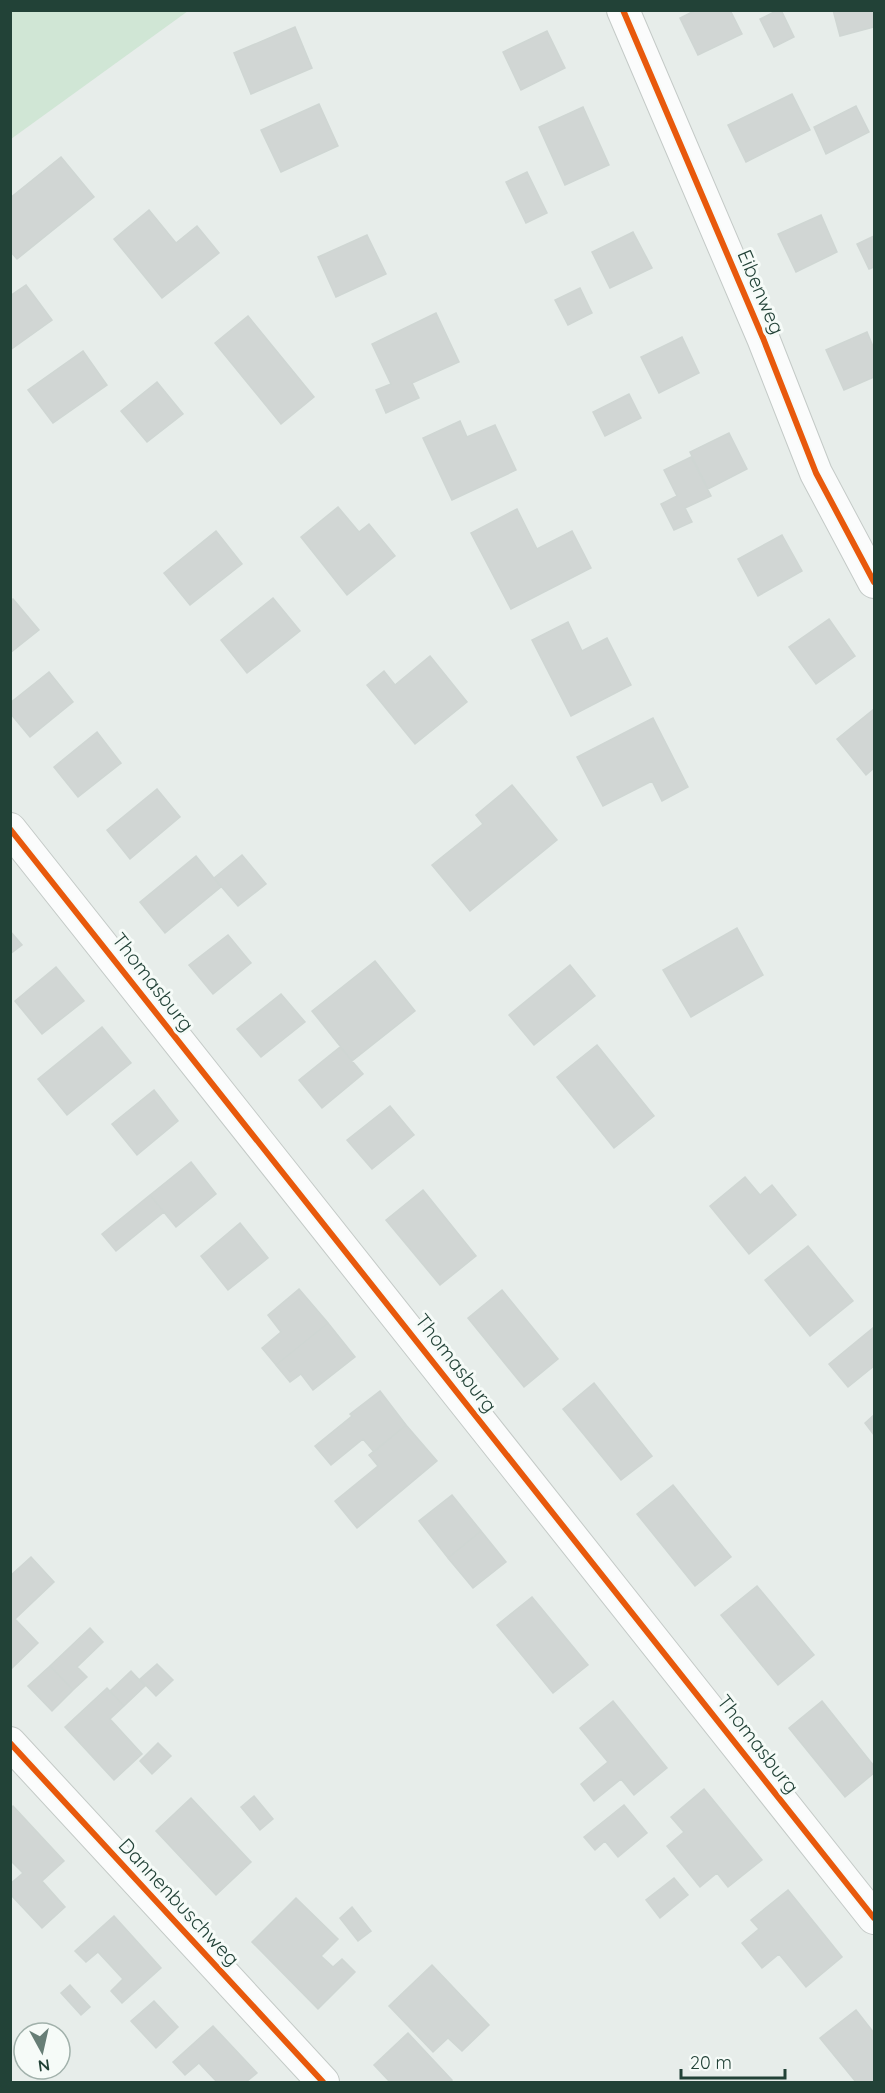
<svg xmlns="http://www.w3.org/2000/svg" width="885" height="2093" viewBox="0 0 885 2093" font-family="Quicksand,sans-serif">
<style>
.green{fill:#d0e6d5}
.building{fill:#d1d6d4;stroke:#cfd6d3;stroke-width:1.5}
.lines{fill:none;stroke-linecap:round;stroke-linejoin:round}
.minor-casing{stroke:#c4cac7;stroke-width:34}
.minor{stroke:#fbfcfc;stroke-width:32}
.cycleway-casing{stroke:#f6fbf8;stroke-width:10}
.cycleway{stroke:#e8590c;stroke-width:6}
.labels{text-anchor:middle;stroke-width:6;stroke-linejoin:round;paint-order:stroke}
.street-label{font-size:20px;fill:#224237;stroke:#f6fbf8}
</style>
<rect width="100%" height="100%" fill="#e7edea"/>
<path class="green" d="M11 10H188V11L11 139Z"/>
<path class="building" d="M696 10H730L742 34 698 55 680 18Z
M778 10H781L794 37 774 47 760 19Z
M833 10H874V27L840 36Z
M295 27 312 68 251 94 234 53Z
M547 31 565 68 521 90 503 52Z
M792 94 810 130 746 162 728 125Z
M319 104 338 146 281 172 261 130Z
M856 106 869 132 826 154 814 127Z
M583 107 609 165 565 185 539 127Z
M61 157 94 197 17 259 10 251V198Z
M527 172 547 213 526 223 506 182Z
M149 210 176 243 197 226 219 253 162 298 114 239Z
M821 215 837 252 796 272 778 234Z
M633 232 652 268 610 288 592 252Z
M367 235 386 274 336 297 318 257Z
M874 236V267L869 269 857 244Z
M26 285 52 320 10 350V296Z
M580 288 592 313 568 325 555 300Z
M436 313 459 362 412 383 419 398 386 413 376 390 391 384 372 344Z
M248 316 314 397 281 424 215 343Z
M867 332 874 349V377L844 390 826 350Z
M682 337 699 373 659 393 641 357Z
M83 351 107 385 53 423 28 390Z
M157 382 183 414 147 442 121 411Z
M629 394 641 418 605 436 593 412Z
M460 421 467 437 495 425 516 470 452 500 423 438Z
M729 433 747 469 708 489 690 452Z
M691 457 711 496 685 508 692 522 674 530 661 504 677 496 664 470Z
M338 507 359 532 369 524 395 556 347 595 301 537Z
M517 509 537 549 572 531 591 568 511 609 471 533Z
M216 531 242 564 190 605 164 573Z
M782 535 802 571 758 596 738 559Z
M273 598 300 631 247 673 221 640Z
M13 599 39 630 10 653V601Z
M829 619 855 656 816 684 789 647Z
M568 622 582 651 607 638 631 685 571 716 532 640Z
M430 656 467 702 415 744 367 685 384 671 395 685Z
M49 672 73 702 30 737 10 713V703Z
M874 709V768L866 775 837 739Z
M653 718 688 787 662 801 652 781 603 806 577 757Z
M97 732 121 763 78 797 54 767Z
M512 785 557 840 470 911 432 865 483 824 476 815Z
M157 789 180 817 130 859 107 830Z
M242 855 266 884 238 906 214 878Z
M196 856 221 887 165 933 140 902Z
M737 928 763 975 691 1017 663 970Z
M10 931 22 945 10 954Z
M228 935 251 963 213 994 189 965Z
M375 961 415 1011 352 1061 312 1011Z
M570 965 595 996 534 1045 509 1015Z
M56 967 84 1001 42 1034 15 1001Z
M281 994 305 1022 261 1057 237 1029Z
M102 1027 131 1063 67 1115 38 1079Z
M597 1045 654 1116 614 1148 557 1077Z
M340 1047 363 1074 322 1108 299 1080Z
M154 1090 178 1121 137 1155 112 1124Z
M390 1106 414 1135 372 1169 347 1140Z
M191 1162 216 1194 176 1227 150 1195Z
M745 1177 760 1195 772 1185 796 1215 749 1254 710 1206Z
M423 1190 476 1256 440 1285 386 1220Z
M150 1195 164 1212 116 1251 102 1234Z
M240 1223 268 1258 228 1290 201 1256Z
M808 1246 853 1301 810 1336 765 1280Z
M299 1289 328 1323 276 1365 262 1348 281 1332 268 1315Z
M502 1290 558 1359 524 1387 468 1318Z
M328 1323 355 1357 313 1390 301 1374 290 1382 276 1365Z
M874 1327V1366L848 1387 829 1364Z
M594 1383 652 1456 621 1480 563 1409Z
M380 1391 406 1425 374 1452 363 1439 331 1465 315 1446 352 1416 350 1414Z
M874 1415V1435L865 1423Z
M406 1425 437 1461 357 1528 335 1501 378 1466 369 1455Z
M673 1485 731 1557 695 1586 637 1514Z
M452 1495 481 1531 448 1558 419 1521Z
M481 1531 506 1562 473 1588 448 1558Z
M31 1557 54 1582 15 1619 38 1643 10 1670V1576Z
M757 1586 814 1655 778 1685 721 1615Z
M532 1597 588 1665 553 1693 497 1625Z
M90 1628 103 1642 77 1667 87 1677 73 1690 50 1666Z
M157 1664 173 1680 156 1696 140 1679Z
M50 1666 73 1690 52 1711 28 1686Z
M131 1671 145 1686 124 1706 110 1691Z
M107 1688 124 1706 110 1719 142 1754 114 1780 65 1727Z
M613 1701 667 1768 634 1795 621 1779 594 1801 581 1784 608 1762 580 1728Z
M822 1701 874 1766V1773L845 1797 789 1728Z
M158 1743 171 1756 152 1774 140 1761Z
M704 1789 762 1860 728 1887 717 1873 700 1887 667 1846 684 1832 671 1817Z
M254 1796 273 1819 260 1830 241 1807Z
M191 1798 251 1862 216 1895 156 1831Z
M624 1805 647 1833 618 1857 605 1841 595 1850 584 1837Z
M13 1806 64 1861 42 1881 65 1907 42 1928 10 1894V1884L23 1873 10 1860V1809Z
M674 1878 688 1895 660 1918 646 1900Z
M788 1890 842 1957 806 1987 779 1954 762 1968 742 1943 759 1929 751 1920Z
M296 1898 338 1939 321 1956 333 1967 342 1959 355 1972 318 2009 252 1942Z
M352 1907 371 1931 358 1941 340 1918Z
M114 1916 161 1968 122 2003 111 1991 123 1979 98 1952 86 1962 75 1951Z
M432 1965 489 2025 462 2051 448 2038 433 2052 389 2006Z
M70 1985 90 2007 81 2015 61 1993Z
M154 2001 178 2027 156 2048 131 2021Z
M856 2010 874 2033V2080L871 2082H856L820 2038Z
M213 2026 257 2073 246 2082H217L199 2063 185 2075 173 2062Z
M408 2033 452 2080 449 2082H390L374 2065Z"/>
<g class="lines">
<defs>
<path id="minor" d="M623 10 763 338 816 473 874 582
M10 829 874 1918
M10 1743 323 2082"/>
</defs>
<use href="#minor" class="minor-casing"/>
<use href="#minor" class="minor"/>
<defs>
<path id="cycleway" d="M623 10 763 338 816 473 874 582
M10 829 874 1918
M10 1743 323 2082"/>
</defs>
<use href="#cycleway" class="cycleway-casing"/>
<use href="#cycleway" class="cycleway"/>
</g>
<g class="labels">
<g class="street-label">
<text transform="translate(761 292) rotate(67)" y="7">Eibenweg</text>
<text transform="translate(153 982) rotate(52)" y="7">Thomasburg</text>
<text transform="translate(456 1363) rotate(52)" y="7">Thomasburg</text>
<text transform="translate(758 1744) rotate(52)" y="7">Thomasburg</text>
<text transform="translate(179 1902) rotate(47)" y="7">Dannenbuschweg</text>
</g>
</g>
<rect width="885" height="2093" fill="none" stroke="#224237" stroke-width="24"/>
<g transform="translate(42 2051) rotate(172)"><circle r="28" fill="#f6fbf8" stroke="#a1b1ab" stroke-width="1.5"/>
<path d="M0-4.5L10 22L0 15L-10 22Z" fill="#677e76"/>
<text y="-9" font-size="16" font-weight="bold" text-anchor="middle" fill="#224237">N</text>
</g>
<path d="M681 2069v9h104v-9" fill="none" stroke="#224237" stroke-width="3"/>
<text x="690" y="2069" font-size="18" fill="#224237" stroke="#f6fbf8" stroke-width="4.5" paint-order="stroke">20 m</text>
</svg>
